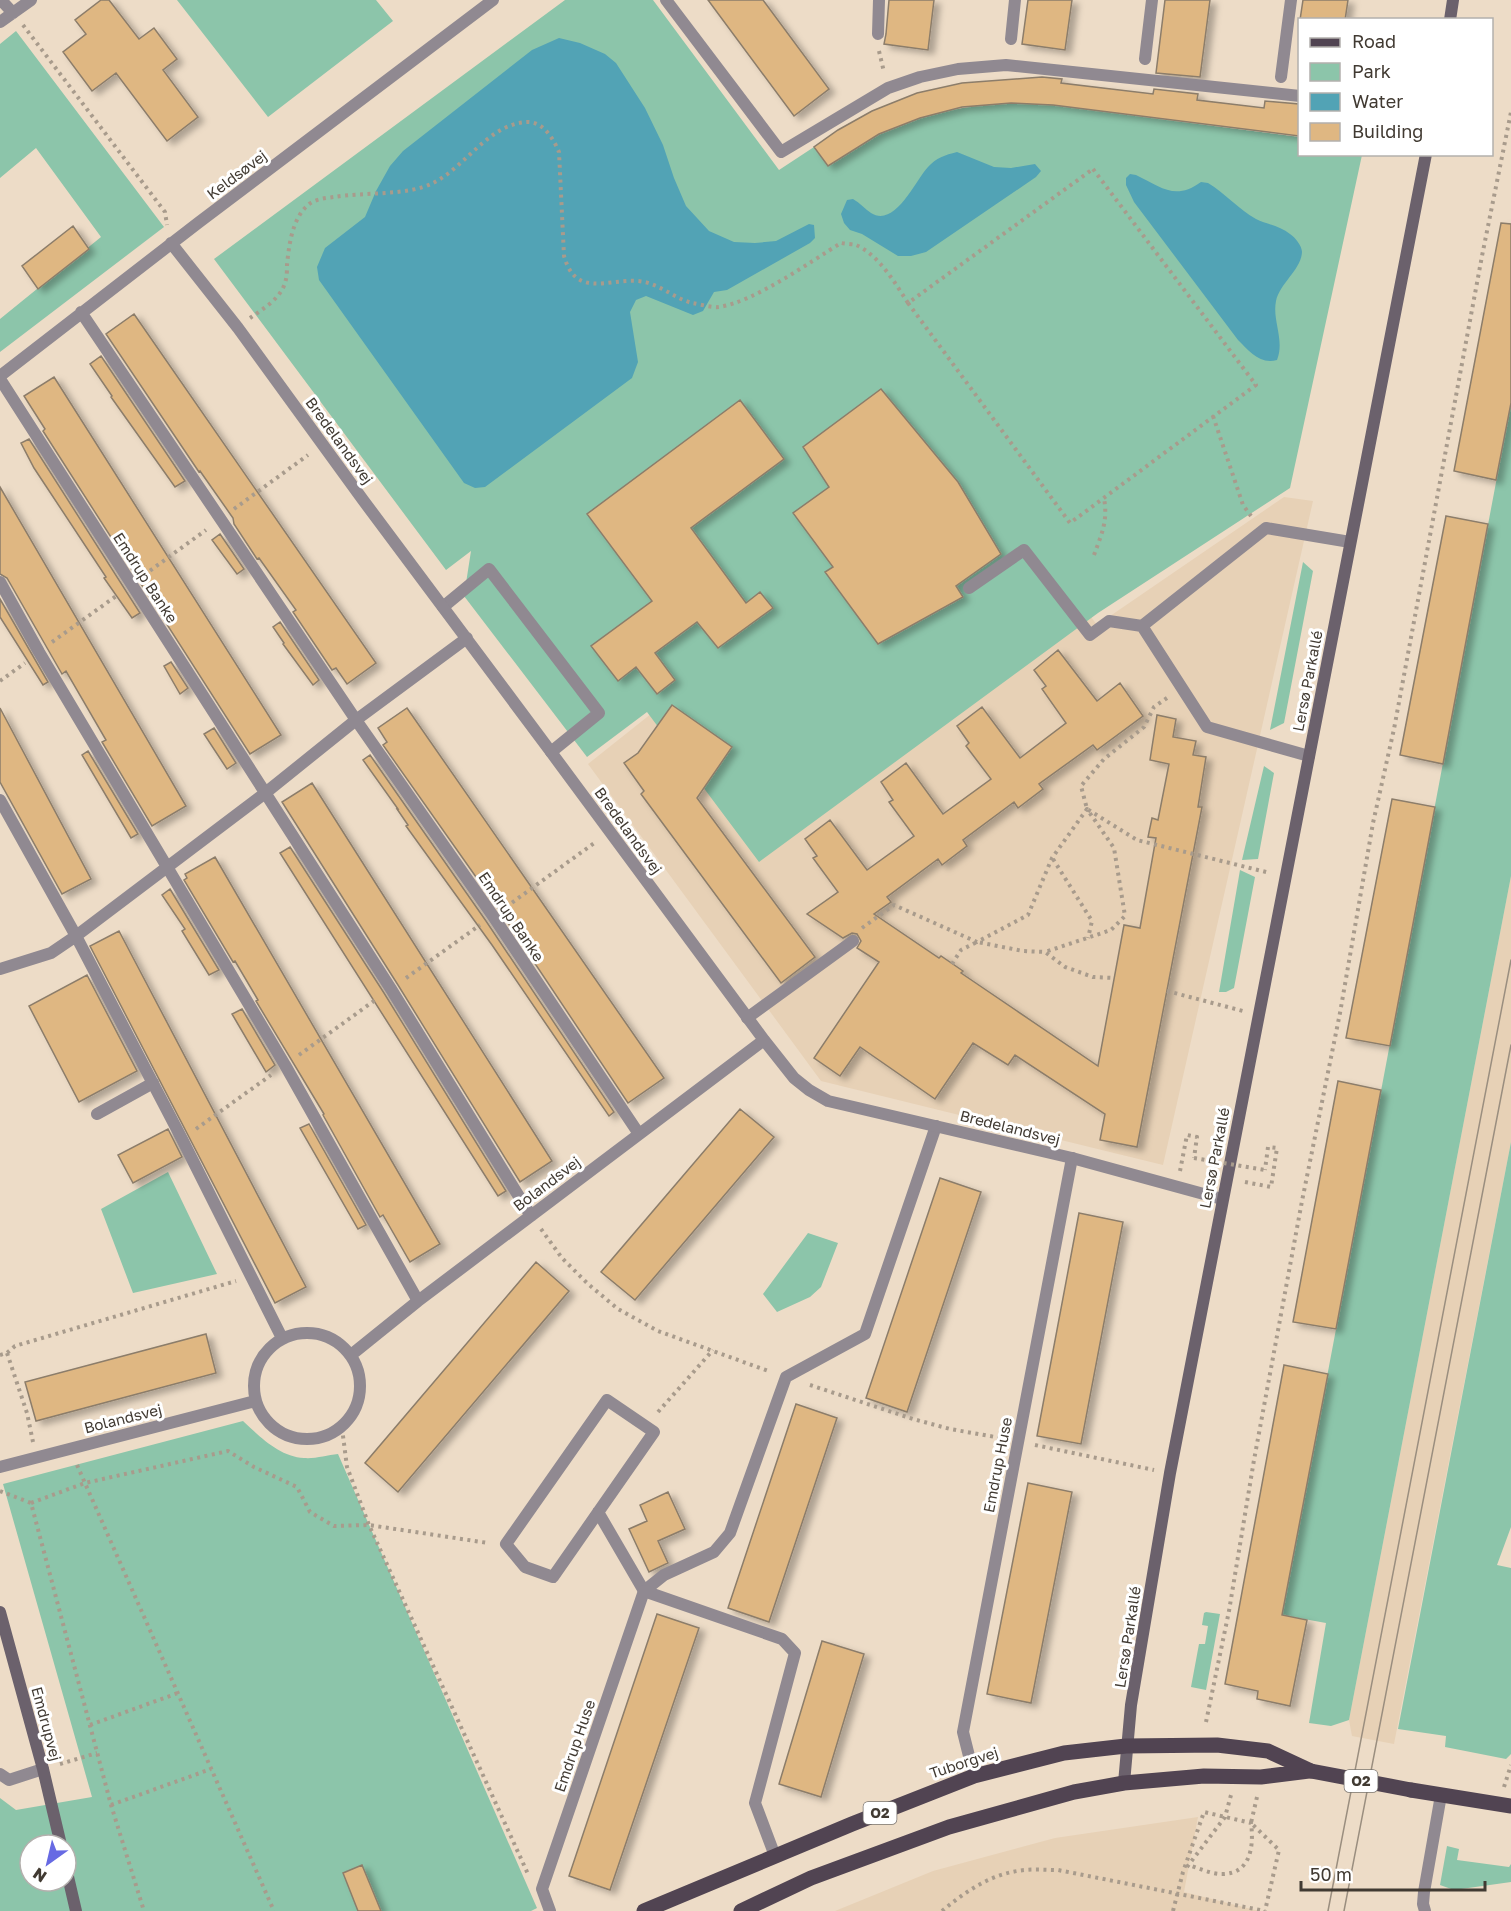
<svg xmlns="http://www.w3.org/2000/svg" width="1511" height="1911" viewBox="0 0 1511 1911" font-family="'Golos Text',sans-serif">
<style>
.built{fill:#e7d1b6}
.green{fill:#8cc5aa;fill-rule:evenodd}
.water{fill:#52a3b5}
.building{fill:#dfb782;stroke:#8c7d6a;stroke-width:1.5;filter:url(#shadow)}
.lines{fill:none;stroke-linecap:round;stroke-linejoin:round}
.path{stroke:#a89b8c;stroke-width:4;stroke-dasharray:3 4.5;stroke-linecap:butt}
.lane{stroke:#908991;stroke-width:12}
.street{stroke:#908991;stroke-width:12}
.secondary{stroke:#6b616c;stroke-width:12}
.primary{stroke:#514452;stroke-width:15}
.tram{stroke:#9a8e7f;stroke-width:1.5}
.path-bridge{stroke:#a89b8c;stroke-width:4;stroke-dasharray:3 4.5;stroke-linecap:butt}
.primary-bridge{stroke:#514452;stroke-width:15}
.labels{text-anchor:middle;stroke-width:6;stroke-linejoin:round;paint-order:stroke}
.shield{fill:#fff;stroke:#7a7570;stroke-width:1.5}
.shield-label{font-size:14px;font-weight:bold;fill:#413a32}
.street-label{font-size:15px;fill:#413a32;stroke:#fff}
</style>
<defs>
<filter id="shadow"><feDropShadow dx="6" dy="4" stdDeviation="3" flood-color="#0004"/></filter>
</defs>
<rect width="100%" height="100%" fill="#eddcc7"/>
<path class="built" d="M1284 497 1313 501 1163 1165 821 1081 588 764 822 578 1037 545 1097 625Z
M1511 876V1142L1394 1744 1352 1736 1349 1720Z
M1198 1817 1184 1892 1259 1911H835L933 1871 1055 1838Z"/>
<path class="green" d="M177 0H376L393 21 268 117Z
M565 0H653L779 170 814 147 828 165 879 134 920 118 945 111 987 104 1011 103 1053 105 1299 137 1300 154 1362 155 1290 488 1098 613 759 862 647 712 587 757 464 596 471 551 446 570 214 259Z
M16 31 164 227 0 352V319L101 237 36 148 0 178V44Z
M1511 403V876L1349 1720 1331 1726 1309 1723 1326 1623 1282 1615Z
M1303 562 1313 571 1284 723 1270 730Z
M1264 766 1274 773 1258 859 1242 860Z
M1240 870 1255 877 1234 988 1226 992H1219Z
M1511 1142V1527L1497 1565 1511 1568V1754L1506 1759 1445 1747 1446 1736 1398 1729Z
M168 1172 217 1274 133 1293 101 1209Z
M808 1233 838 1243 821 1287 810 1297 777 1312 763 1294Z
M243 1421C260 1437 280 1457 304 1458 315 1459 327 1455 338 1454L537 1908 531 1911H0V1798L16 1810 92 1797 3 1484ZM30 1845H66V1881H30Z
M1206 1612 1220 1614 1206 1690 1191 1687 1199 1644H1205L1208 1626 1202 1625 1204 1613Z
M1447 1846 1459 1849 1457 1860 1509 1867 1511 1864V1882L1454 1890 1440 1885Z"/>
<path class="water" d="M559 38 580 43 605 54 616 63 645 108 663 145 674 178 686 206 709 231 734 242 755 243 776 241 809 224 814 225 815 238 810 243 727 290 714 292 703 311 693 315 646 296 636 300 630 312 638 362 632 378 485 487 475 488 464 483 319 280 317 267 325 248 365 217 376 191 390 166 403 151 532 50Z
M957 152 994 167 1011 168 1035 164 1041 171 1036 177 926 252 911 256H898L862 234 850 230 844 223 841 214 847 200 853 199C860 203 865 209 871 213 895 228 915 181 928 167 936 158 945 155 957 152Z
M1130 174 1136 175C1161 187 1175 201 1201 182L1208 183C1225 193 1238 209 1256 219 1266 224 1280 226 1290 234 1295 237 1302 246 1302 252 1301 270 1280 283 1276 301 1272 321 1285 340 1277 360 1260 365 1249 351 1238 340L1134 202 1126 185V178Z"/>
<path class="building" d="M101 0H109L139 39 154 28 177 59 163 70 198 117 167 141 116 73 92 91 63 52 86 34 75 20Z
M708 0H763L829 89 794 116Z
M889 0H934L928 50 884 44 886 34Z
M1028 0H1072L1065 50 1022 44Z
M1165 0H1210L1200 77 1156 73Z
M1303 0H1348L1345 20H1300Z
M1042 77 1062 79 1061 83 1153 94 1154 89 1198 94 1197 100 1264 108 1265 101 1299 104V136L1053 105 1011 103 962 107 920 118 879 134 828 166 814 147 838 130 872 111 917 93 962 83Z
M1501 223 1511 224V403L1496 480 1454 471Z
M73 226 89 249 38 289 22 266Z
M134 314 376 663 347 684 336 668 332 670 293 612 296 610 259 558 257 559 234 524 233 518 200 471 199 472 106 334Z
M101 356 185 481 175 487 111 397 112 396 90 364Z
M54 377 281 735 250 754 43 431 45 429 24 396Z
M881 389 958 482 1001 554 956 586 963 597 878 644 825 572 833 567 793 513 829 487 803 447Z
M740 400 784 459 691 528 746 603 760 592 773 608 718 648 697 622 655 653 675 680 657 694 636 667 618 681 591 646 652 601 587 514Z
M29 439 140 613 132 618 104 578 106 577 34 468 21 443Z
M0 487 186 806 152 826 102 742 106 740 66 671 62 674 7 578 0 574Z
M1446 516 1488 524 1443 764 1400 755Z
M220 534 244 569 237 574 212 540Z
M0 599 48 682 43 685 0 617Z
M280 622 319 680 313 685 283 644 284 643 273 627Z
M1058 650 1097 701 1120 683 1143 716 1097 750 1093 745 1039 784 1043 789 1018 808 1014 802 963 840 967 846 942 865 938 859 887 897 891 902 874 914 939 958 941 956 963 971 961 973 1098 1066 1124 925 1140 928 1156 838 1148 837 1152 818 1158 820 1169 764 1150 760 1157 715 1176 719 1173 737 1196 741 1193 755 1206 757 1198 807H1202L1137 1147 1100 1140 1105 1114 1015 1055 1008 1065 973 1043 935 1099 860 1047 840 1076 814 1058 879 962 857 948 861 941 857 934 852 933 843 938 807 914 838 892 813 858 817 856 805 839 830 820 867 870 914 836 889 802 893 800 881 782 906 763 943 814 991 779 966 746 969 743 957 726 982 707 1020 758 1066 723 1042 689 1046 686 1034 670Z
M171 662 188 688 180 694 164 666Z
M672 705 732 747 697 798 815 957 781 983 641 794 644 791 624 763 638 753Z
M0 708 91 879 62 894 0 782Z
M407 708 664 1078 628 1103 500 911 383 745 387 742 378 728Z
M214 728 236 763 227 769 204 734Z
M88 751 138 834 131 838 82 755Z
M370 755 486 921 614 1112 609 1116 492 945 406 826 408 825 397 809H398L363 760Z
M312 783 552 1161 520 1182 398 985 282 802Z
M1392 799 1435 807 1390 1046 1346 1038Z
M290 847 384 993 506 1191 498 1196 280 853Z
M215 857 440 1244 410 1262 383 1215 380 1217 323 1115 324 1114 256 1001 258 1000 235 961 233 962 184 880 187 878 185 874Z
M170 889 219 970 209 975 182 931 185 929 162 895Z
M119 931 306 1287 275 1303 90 946Z
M87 975 137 1071 79 1102 29 1006Z
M242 1009 275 1065 266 1072 232 1014Z
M1338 1081 1381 1090 1336 1329 1293 1322Z
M740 1109 774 1137 635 1300 601 1272Z
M309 1124 366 1225 358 1229 300 1128Z
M168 1129 182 1157 133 1183 118 1155Z
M940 1178 981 1192 907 1412 866 1398Z
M1079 1213 1123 1222 1081 1444 1037 1436Z
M536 1262 569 1291 398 1492 365 1463Z
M206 1334 216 1373 36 1421 25 1382Z
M1284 1365 1328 1374 1282 1615 1307 1620 1290 1706 1257 1699 1258 1691 1225 1684Z
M796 1404 837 1418 769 1622 728 1608Z
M1028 1483 1072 1492 1031 1703 987 1694Z
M668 1492 685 1529 658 1541 668 1563 649 1572 629 1529 647 1521 640 1505Z
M657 1614 699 1628 610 1890 569 1876Z
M822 1641 864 1654 821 1797 779 1784Z
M362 1865 381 1911H358L343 1873Z"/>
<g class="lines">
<path class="path" d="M23 25 165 212 167 225
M879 51 884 72
M1093 169 1256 385 1070 523 908 303Z
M250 318C263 309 280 299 285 283 287 277 287 270 287 265 289 245 292 219 308 205 314 199 326 198 334 197 363 192 408 196 433 183 466 167 489 123 528 122 544 122 554 140 559 152L564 256C576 298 606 279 637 281 658 282 673 298 692 303 700 304 711 308 719 307 754 302 810 262 841 243 846 244 852 244 856 245 879 255 895 283 908 303
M1213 416 1243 505 1251 516
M234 509 308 455
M1094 555C1102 533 1108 521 1104 498
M144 575 206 530
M52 642 119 594
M0 681 25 663
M1167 698 1154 707 1144 727 1104 759 1081 786 1087 809 1137 840 1270 873
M1053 859 1092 921 1088 938
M506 907 597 841
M862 928 894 905 977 942 1028 915 1052 858 1087 809 1114 848 1125 916 1111 930 1045 952
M952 964 961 950 977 942 1023 951 1045 952 1065 967 1093 977 1114 978
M406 978 480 925
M1167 991 1243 1011
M299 1055 378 998
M196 1129 271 1075
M1180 1171 1187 1135 1197 1137 1194 1158
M1245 1182 1271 1187 1277 1148 1268 1147 1265 1170
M541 1229 562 1258 588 1284 618 1309 658 1331 771 1372
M7 1353 27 1413 33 1442
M0 1355 7 1353 15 1346 236 1281
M810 1385 913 1419 950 1429 1001 1438
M658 1412 713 1350
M342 1428 347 1467 369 1525 528 1874
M1035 1445 1154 1470
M77 1465 274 1911
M0 1491 31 1503 111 1805 144 1911
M31 1503 85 1483 228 1451 254 1467 297 1487 310 1512 334 1526 369 1525 488 1543
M1206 1722 1229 1611 1254 1460 1302 1201 1340 1013 1373 823 1394 729 1482 256 1511 112
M90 1725 178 1693
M60 1764 97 1753
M1504 1787 1511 1765
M1257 1797 1251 1823 1279 1850 1265 1911
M111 1805 211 1769
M1187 1867 1225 1817 1231 1795
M942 1911C966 1891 992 1873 1025 1870 1036 1869 1047 1870 1058 1870L1265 1911
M1173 1911 1183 1872 1204 1812 1251 1823C1254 1846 1251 1874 1222 1874 1211 1874 1198 1868 1189 1865"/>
<path class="lane" d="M666 0 781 152 888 88 920 77 958 69 1006 65 1300 96
M878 34 879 0
M1011 39 1015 0
M1145 59 1152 0
M1281 77 1291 0
M969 588 1024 550 1090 635 1109 621 1142 626 1266 528 1350 542
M443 607 489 569 599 713 551 752
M1142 626 1207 727 1309 756
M747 1018 853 941
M97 1114 153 1083
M607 1400 654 1432 553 1577 525 1567 506 1544Z
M598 1512 644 1591 664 1575 714 1552 730 1533 786 1377 865 1334 936 1126
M974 1776 963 1732 1072 1158
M1425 1911 1423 1904 1424 1892 1441 1795"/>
<path class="street" d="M1 0 13 13
M0 22 31 0
M171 243 238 328 363 500 551 752 764 1040 794 1078 809 1090 828 1101 1072 1158 1222 1199
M81 312 356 720 493 916 639 1134
M0 376 198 223 493 0
M0 379 391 989 531 1216
M0 582 39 652 285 1065 418 1301
M0 800 76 936 182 1139 282 1338
M0 969 51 953 76 936 264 794 356 720 467 638
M254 1386a53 53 0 1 1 106 0a53 53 0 1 1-106 0Z
M351 1355 418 1301 764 1040
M0 1467 255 1401
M0 1774 9 1780 43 1769
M550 1911 542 1889 644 1591 782 1639 795 1653 755 1803 775 1856"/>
<path class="secondary" d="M1450 20 1453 0
M0 1612 43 1769 61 1845
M1124 1783 1131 1705 1170 1473 1426 154
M66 1868 76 1911"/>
<path class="primary" d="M1411 1790 1511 1806
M644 1911 852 1824 974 1776 1064 1753 1126 1746 1217 1745 1268 1751 1311 1771
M741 1911 811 1878 949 1827 1074 1792 1124 1783 1204 1776 1261 1777 1309 1771"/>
<path class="tram" d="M1328 1911 1511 960
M1344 1911 1511 1045"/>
<path class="path-bridge" d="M1194 1158 1265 1170"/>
<path class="primary-bridge" d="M1311 1771 1411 1790"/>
</g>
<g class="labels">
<g class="shield">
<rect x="1344.5" y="1770" width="33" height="22" rx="4.5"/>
<rect x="863.5" y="1802" width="33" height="22" rx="4.5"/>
</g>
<g class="shield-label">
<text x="1361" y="1786">O2</text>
<text x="880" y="1818">O2</text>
</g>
<g class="street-label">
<text transform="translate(237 175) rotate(-37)" y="5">Keldsøvej</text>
<text transform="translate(339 441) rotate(54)" y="5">Bredelandsvej</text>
<text transform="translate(145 578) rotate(57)" y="5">Emdrup Banke</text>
<text transform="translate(1308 681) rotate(-79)" y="5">Lersø Parkallé</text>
<text transform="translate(628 831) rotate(54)" y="5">Bredelandsvej</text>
<text transform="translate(511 917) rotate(56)" y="5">Emdrup Banke</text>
<text transform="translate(1010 1128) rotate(14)" y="5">Bredelandsvej</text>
<text transform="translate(1215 1158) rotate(-79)" y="5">Lersø Parkallé</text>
<text transform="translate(547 1184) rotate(-37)" y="5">Bolandsvej</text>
<text transform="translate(123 1419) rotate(-14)" y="5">Bolandsvej</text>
<text transform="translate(998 1465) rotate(-79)" y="5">Emdrup Huse</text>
<text transform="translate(1128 1637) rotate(-81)" y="5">Lersø Parkallé</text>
<text transform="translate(46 1724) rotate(75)" y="5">Emdrupvej</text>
<text transform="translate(575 1746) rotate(-71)" y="5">Emdrup Huse</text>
<text transform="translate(964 1763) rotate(-18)" y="5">Tuborgvej</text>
</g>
</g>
<rect x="1298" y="18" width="195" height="138" fill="#ffffff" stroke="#b3b0ad" stroke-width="1.5"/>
<rect x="1310" y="38" width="30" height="9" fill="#514452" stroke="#b3b0ad" stroke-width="1.5"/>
<text x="1352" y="48" font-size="18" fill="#413a32">Road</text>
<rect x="1310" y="63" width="30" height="18" fill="#8cc5aa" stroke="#b3b0ad" stroke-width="1.5"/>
<text x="1352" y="78" font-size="18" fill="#413a32">Park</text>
<rect x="1310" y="93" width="30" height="18" fill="#52a3b5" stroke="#b3b0ad" stroke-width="1.5"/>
<text x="1352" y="108" font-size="18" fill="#413a32">Water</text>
<rect x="1310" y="123" width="30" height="18" fill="#dfb782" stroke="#b3b0ad" stroke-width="1.5"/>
<text x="1352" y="138" font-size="18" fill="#413a32">Building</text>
<g transform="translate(48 1863) rotate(214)"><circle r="28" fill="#ffffff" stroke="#b3b0ad" stroke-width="1.5"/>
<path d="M0-4.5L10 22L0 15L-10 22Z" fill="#676ae3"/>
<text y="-9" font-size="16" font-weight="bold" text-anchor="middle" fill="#413a32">N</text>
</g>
<path d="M1301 1881v9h184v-9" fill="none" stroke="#413a32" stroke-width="3"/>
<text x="1310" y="1881" font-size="18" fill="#413a32" stroke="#ffffff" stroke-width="4.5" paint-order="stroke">50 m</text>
</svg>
